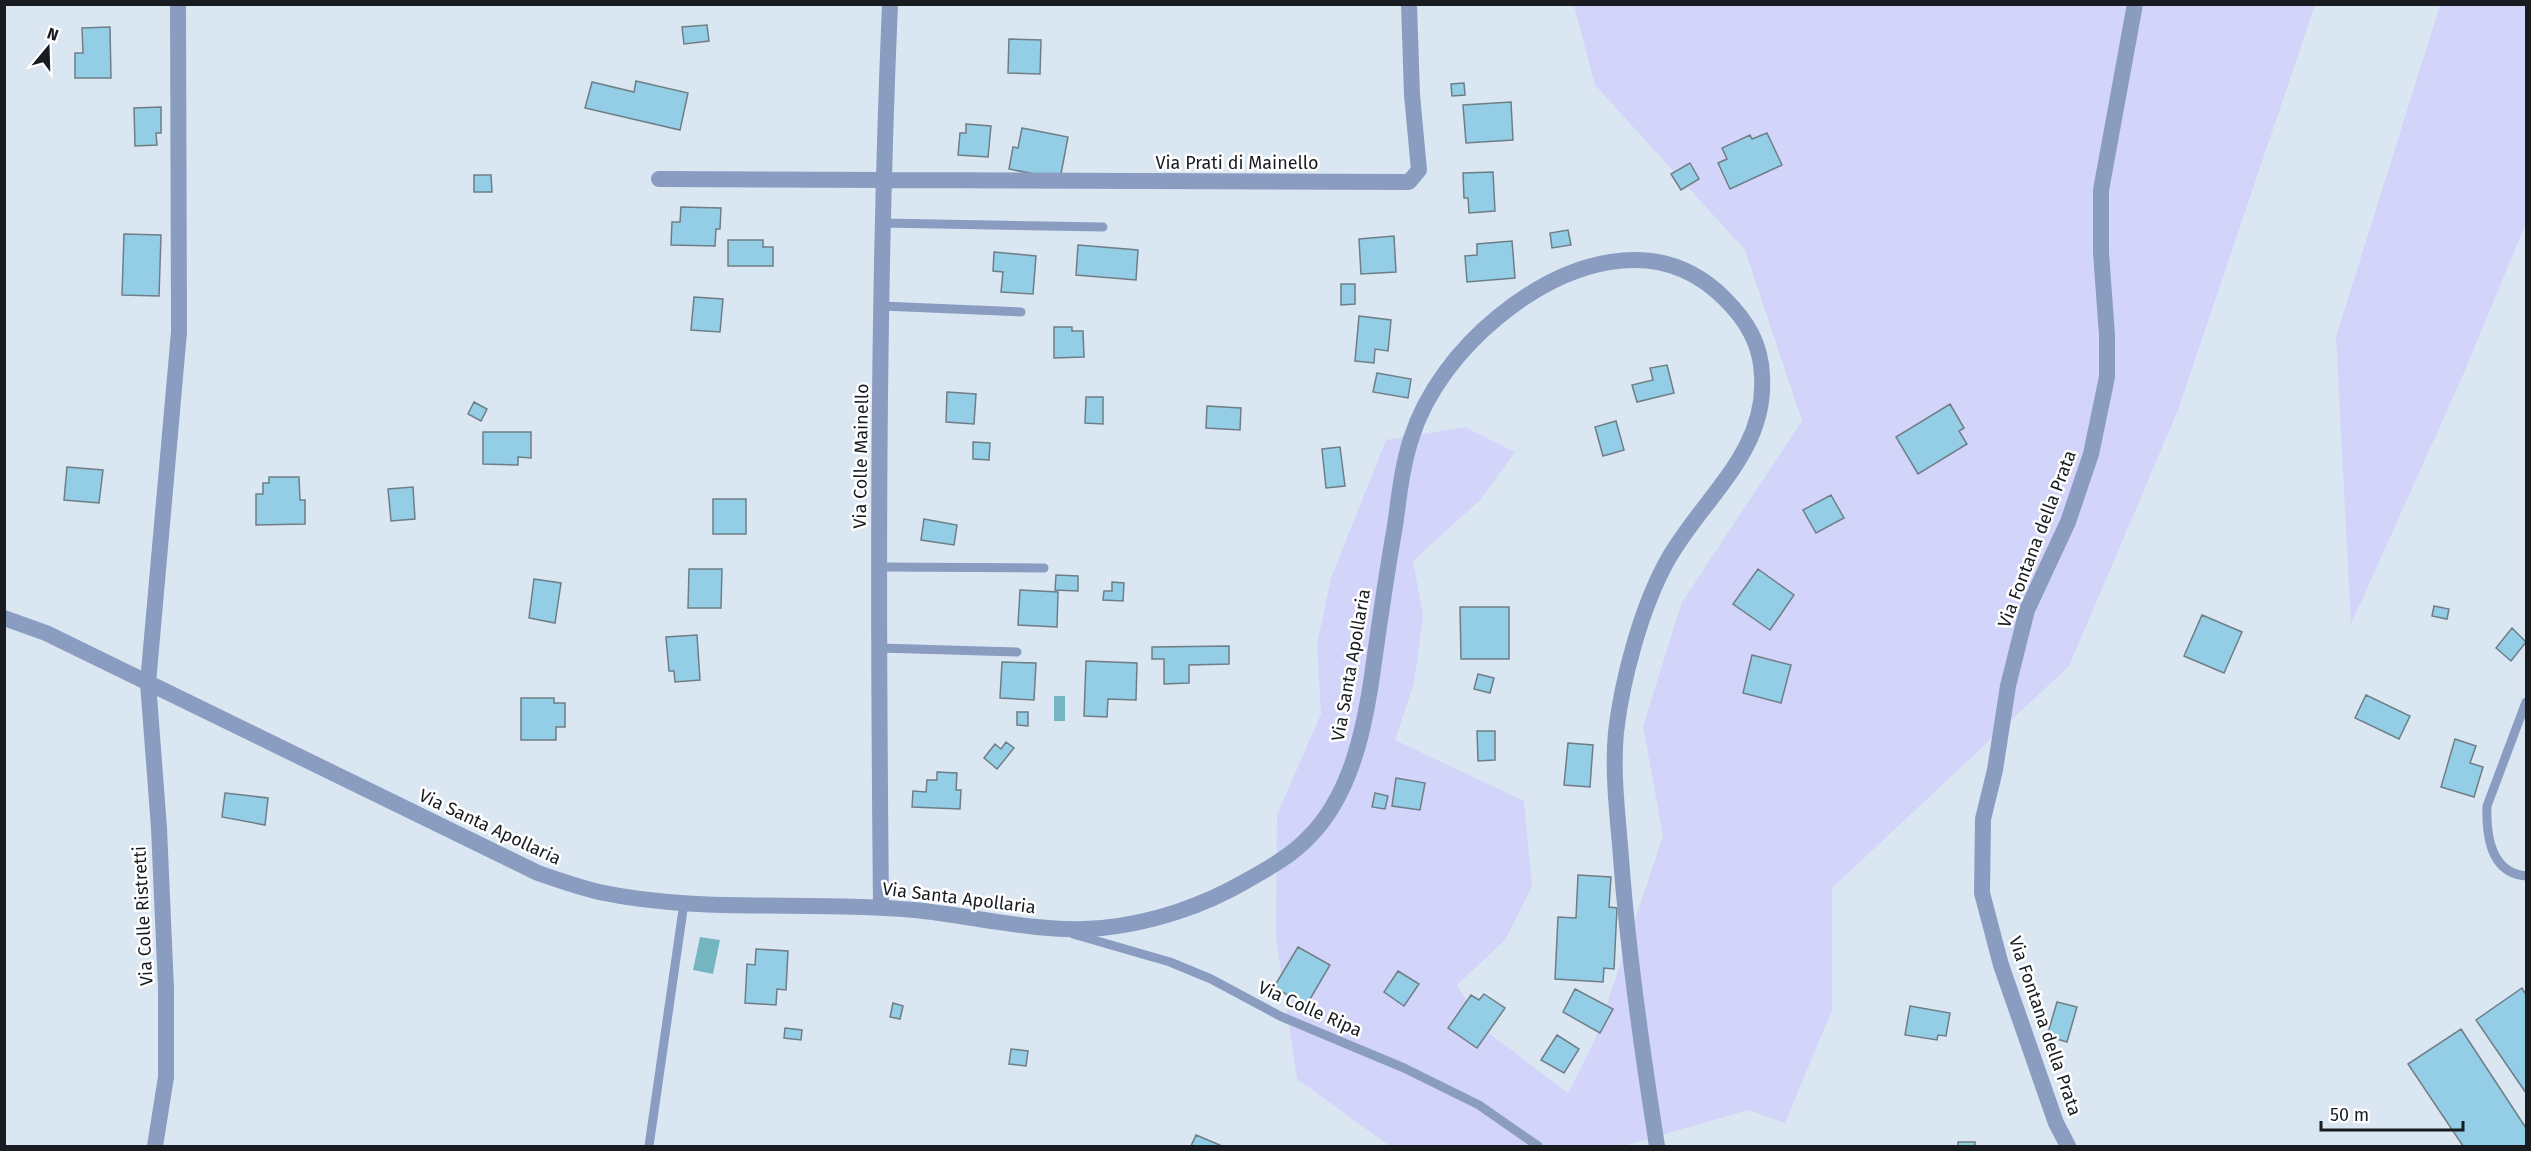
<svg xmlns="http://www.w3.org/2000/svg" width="2531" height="1151" viewBox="0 0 2531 1151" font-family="'Fira Sans',sans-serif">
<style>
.green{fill:#d3d4f9}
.water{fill:#74b6bf}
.building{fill:#93cde6;stroke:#6f7e85;stroke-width:1.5}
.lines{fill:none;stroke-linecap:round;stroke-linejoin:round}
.service{stroke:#8a9cc0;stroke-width:9}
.minor{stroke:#8a9cc0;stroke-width:16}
.tertiary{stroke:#8a9cc0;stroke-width:16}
.labels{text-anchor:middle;stroke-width:5;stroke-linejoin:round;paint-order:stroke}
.street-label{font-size:18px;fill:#181c20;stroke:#fff}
</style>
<rect width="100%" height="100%" fill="#dae7f3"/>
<path class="green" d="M1574 5H2315L2178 410 2069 666 1832 888V1010L1785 1123 1748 1110 1623 1146H1390L1297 1079 1276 937 1277 815 1321 714 1317 644 1331 578 1386 440 1465 427 1515 452 1480 500 1413 561 1423 616 1414 683 1395 740 1524 801 1532 886 1505 940 1457 985 1485 1030 1568 1093 1596 1037 1663 836 1643 726 1682 602 1802 421 1745 250 1595 85Z
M2440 5H2526V223L2463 375 2351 624 2336 337Z"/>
<path class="water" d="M1054 696H1065V721H1054Z
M700 937 720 940 713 974 693 970Z"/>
<path class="building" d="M707 25 709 41 684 44 682 27Z
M110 27 111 78H75V53H83L82 28Z
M1009 39 1041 40 1040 74 1008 73Z
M636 81 688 93 680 130 585 108 592 82 634 92Z
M1464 83 1465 95 1452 96 1451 84Z
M1511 102 1513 140 1466 143 1463 105Z
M161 107V133H156L157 145 135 146 134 108Z
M966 124 991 126 988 157 958 155 960 133H966Z
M1022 128 1068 137 1060 179 1009 169 1013 147 1018 148Z
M1767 133 1782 165 1730 189 1718 163 1727 159 1722 148 1750 135 1752 139Z
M1690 163 1699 179 1681 190 1671 174Z
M1493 172 1495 211 1469 213 1468 198H1464L1463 173Z
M474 175H491L492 192H474Z
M681 207 721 208 720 229H716L715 246 671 245 672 222H680Z
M1568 230 1571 245 1552 248 1550 233Z
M124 234 161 235 159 296 122 295Z
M1394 236 1396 272 1361 274 1359 239Z
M728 240H763V247H773V266H728Z
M1512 241 1515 278 1467 282 1465 256 1477 255V244Z
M1078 245 1138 250 1136 280 1076 275Z
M994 252 1036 256 1033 294 1001 292 1003 272 993 271Z
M1341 284H1355V304L1341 305Z
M694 297 723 299 720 332 691 330Z
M1359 316 1391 320 1388 351 1375 349 1374 363 1355 361Z
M1054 327H1072V331H1083L1084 357 1054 358Z
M1667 365 1674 393 1637 402 1632 385 1653 380 1650 368Z
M1377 373 1411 379 1408 398 1373 392Z
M947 392 976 394 974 424 946 422Z
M1086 397H1103V424L1085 423Z
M474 402 487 409 481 421 468 414Z
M1950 404 1964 428 1959 431 1967 444 1918 474 1896 437Z
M1207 406 1241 408 1240 430 1206 428Z
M1616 421 1624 450 1603 456 1595 427Z
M483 432H531V458L518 457V465L483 464Z
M973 442 990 443 989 460 973 459Z
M1340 447 1345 486 1326 488 1322 449Z
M67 467 103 470 99 503 64 500Z
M269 477H299L300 500H305V524L256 525V494H263V483H269Z
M413 487 415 519 391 521 388 489Z
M1831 495 1844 518 1816 533 1803 510Z
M713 499H746V534H713Z
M924 519 957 525 954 545 921 540Z
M689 569H722L721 608H688Z
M1758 569 1794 595 1770 630 1733 604Z
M1056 575 1078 576V591L1055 590Z
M534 579 561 583 555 623 529 618Z
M1112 582 1124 583 1123 601 1103 600 1104 591H1112Z
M1020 590 1058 592 1057 627 1018 625Z
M2434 606 2449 609 2447 619 2432 616Z
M1460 607H1509V659H1461Z
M2202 615 2242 632 2224 673 2184 656Z
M2512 628 2526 642 2511 661 2496 648Z
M697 635 700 680 675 682 674 671H669L666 637Z
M1229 646V664L1189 665V683L1164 684V659H1152V647Z
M1752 655 1791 665 1781 703 1743 693Z
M1086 661 1137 663 1136 700 1108 699 1107 717 1084 716Z
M1002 662 1036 663 1034 700 1000 698Z
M1478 674 1494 678 1490 693 1474 689Z
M2366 695 2410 716 2399 739 2355 718Z
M521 698H554V703H565V727H556V740H521Z
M1017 712H1028V726L1017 725Z
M1477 731H1495V760L1478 761Z
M2455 739 2476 746 2470 763 2483 767 2474 797 2441 787Z
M1006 742 1014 748 997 769 984 758 995 744 1001 749Z
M1568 743 1593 745 1590 787 1564 785Z
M937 772 957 773 956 790H961L960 809 912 807 913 791 926 792 927 780H937Z
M1396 778 1425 783 1420 810 1392 806Z
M225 793 268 798 265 825 222 817Z
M1375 793 1388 796 1385 809 1372 807Z
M1578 875 1611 877 1609 907 1617 908 1614 969 1604 968 1603 982 1555 979 1558 917 1576 918Z
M1298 947 1330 965 1306 1006 1274 987Z
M756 949 788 951 786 990 777 989 776 1005 745 1003 747 964 755 965Z
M1398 971 1419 984 1404 1006 1384 992Z
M2522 988 2526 995V1093L2476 1020Z
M1575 989 1613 1009 1600 1033 1563 1012Z
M1484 994 1505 1008 1477 1048 1448 1028 1471 995 1479 1000Z
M2057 1002 2077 1007 2067 1042 2047 1036Z
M893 1003 903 1006 900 1019 890 1017Z
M1910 1006 1950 1013 1946 1036 1938 1035 1937 1040 1905 1035Z
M785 1028 802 1030 801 1040 784 1038Z
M2461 1029 2526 1128V1146H2463L2408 1064Z
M1557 1035 1579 1049 1564 1073 1541 1060Z
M1011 1049 1028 1051 1026 1066 1009 1064Z
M1196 1135 1222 1146H1191Z
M1958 1142H1975V1146H1958Z"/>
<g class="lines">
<path class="service" d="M883 223 1103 227
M882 306 1021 312
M880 567 1044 568
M879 648 1017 652
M2526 702 2487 806C2486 836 2491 873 2526 876
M1073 934 1170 962 1211 979 1280 1016 1404 1068 1479 1105 1538 1146
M649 1146 684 903"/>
<path class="minor" d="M659 179 1409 182 1419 170 1412 95 1409 4
M881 907C878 606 877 305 890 4
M155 1146 166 1077V989L159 828 148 683 179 332 178 4
M2068 1146 2056 1123 2001 965 1982 893 1983 819 1995 770 2008 686 2027 610 2068 522 2091 454 2107 377V335L2101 253V190L2135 4"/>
<path class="tertiary" d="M4 618 46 633 538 873C558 880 578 887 599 892 702 914 809 900 914 910 976 916 1040 934 1102 928 1152 923 1203 906 1246 881 1267 869 1291 856 1308 838 1350 797 1364 731 1372 676 1379 626 1386 576 1395 526 1399 497 1402 467 1411 439 1426 391 1460 348 1498 317 1564 263 1657 230 1725 299 1747 321 1761 344 1762 376 1767 454 1700 500 1666 563 1641 609 1622 680 1616 732 1612 773 1618 817 1621 858 1628 955 1642 1051 1657 1146"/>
</g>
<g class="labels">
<g class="street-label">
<text x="1237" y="169">Via Prati di Mainello</text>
<text transform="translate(861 456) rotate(-89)" y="6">Via Colle Mainello</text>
<text transform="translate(2037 539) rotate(-69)" y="6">Via Fontana della Prata</text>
<text transform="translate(1351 665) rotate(-80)" y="6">Via Santa Apollaria</text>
<text transform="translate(490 827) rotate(25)" y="6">Via Santa Apollaria</text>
<text transform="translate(959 898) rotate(7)" y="6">Via Santa Apollaria</text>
<text transform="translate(143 916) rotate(-93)" y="6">Via Colle Ristretti</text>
<text transform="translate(1310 1009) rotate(24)" y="6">Via Colle Ripa</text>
<text transform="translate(2045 1026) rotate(71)" y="6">Via Fontana della Prata</text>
</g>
</g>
<rect width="2531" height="1151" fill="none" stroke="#181c20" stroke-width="12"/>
<g transform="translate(48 48) rotate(19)" stroke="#ffffff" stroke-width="4.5" paint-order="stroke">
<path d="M0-4.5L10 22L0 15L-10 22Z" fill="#181c20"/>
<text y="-9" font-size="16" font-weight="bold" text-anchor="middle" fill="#181c20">N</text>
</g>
<path d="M2321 1121v9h142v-9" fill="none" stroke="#181c20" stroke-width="3"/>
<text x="2330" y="1121" font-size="18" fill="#181c20" stroke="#ffffff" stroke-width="4.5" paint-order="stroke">50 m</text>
</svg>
